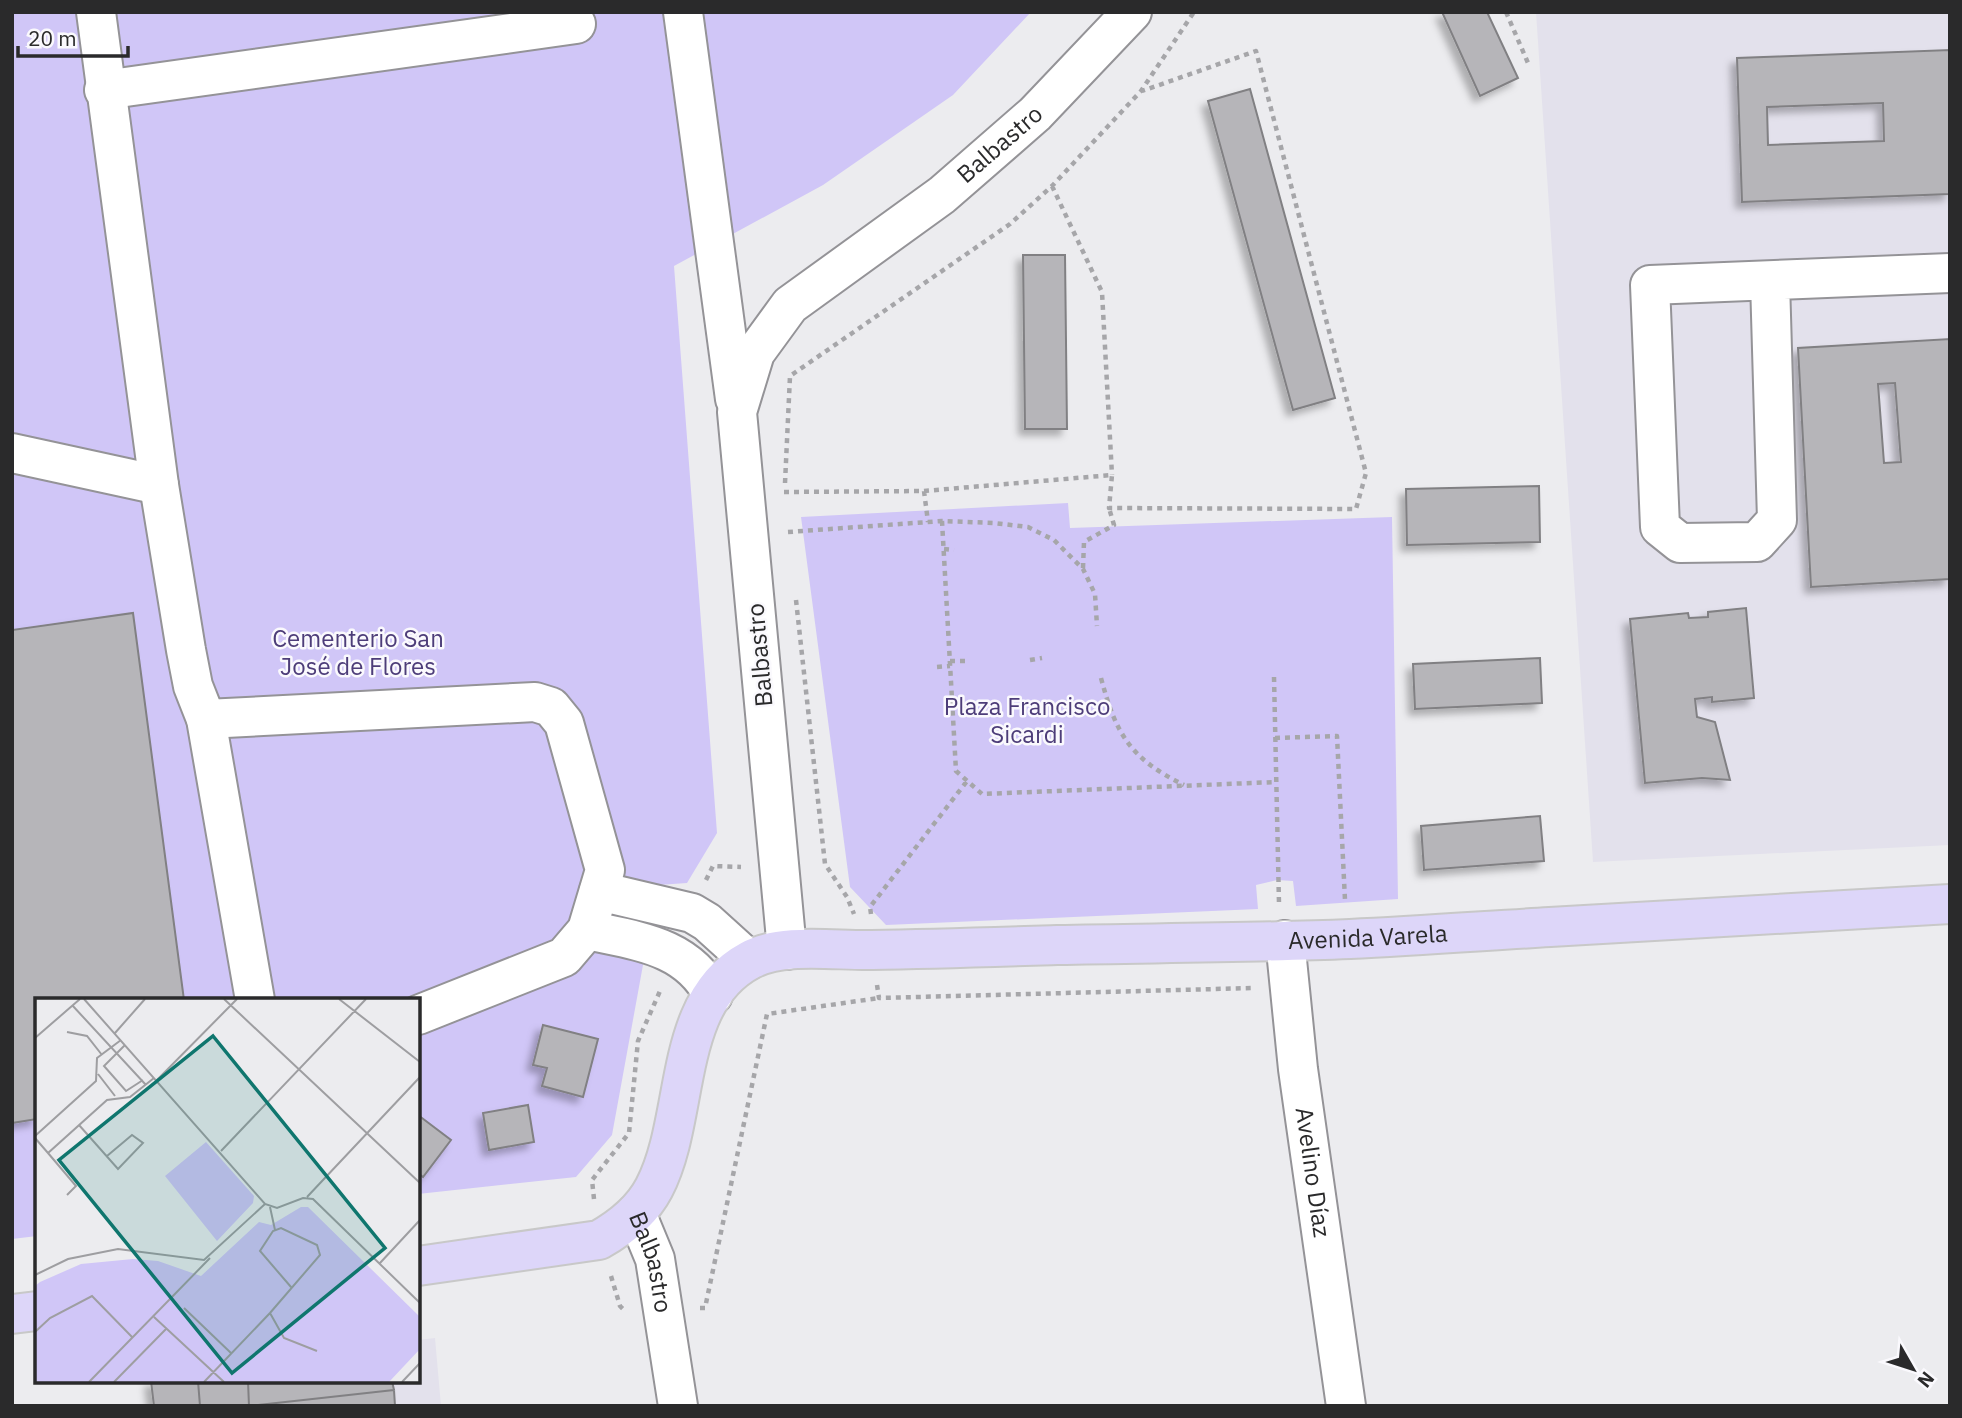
<svg xmlns="http://www.w3.org/2000/svg" width="1962" height="1418" viewBox="0 0 1962 1418" font-family="'IBM Plex Sans',sans-serif">
<style>
.built{fill:#e3e1ec}
.green{fill:#d0c6f7}
.building{fill:#b6b5b9;stroke:#818083;stroke-width:2;fill-rule:evenodd;filter:url(#shadow)}
.lines{fill:none;stroke-linecap:round;stroke-linejoin:round}
.minor-casing{stroke:#949397;stroke-width:42}
.major-casing{stroke:#c8c8c8;stroke-width:42}
.path{stroke:#a6a6a9;stroke-width:4.5;stroke-dasharray:5 5;stroke-linecap:butt}
.minor{stroke:#fff;stroke-width:38}
.major{stroke:#ddd6f9;stroke-width:38}
.labels{text-anchor:middle;stroke-width:5;stroke-linejoin:round;paint-order:stroke}
.street-label{font-size:24px;fill:#2a2a2b;stroke:#faf9fd}
.park-label{font-size:24px;fill:#4d3d79;stroke:#faf9fd}
.inset-road{fill:none;stroke:#9e9ea1;stroke-width:2}
.view{fill:#0f766e;fill-opacity:0.15;stroke:#0f766e;stroke-width:3.5}
.inset-edge{fill:none;stroke:#2a2a2b;stroke-width:3.5}
</style>
<defs>
<filter id="shadow"><feDropShadow dx="-6" dy="6" stdDeviation="3.5" flood-color="#0004"/></filter>
</defs>
<rect width="100%" height="100%" fill="#ececef"/>
<path class="built" d="M1536 12H1950V845L1593 862Z
M435 1338 441 1406H200L198 1381H418V1340Z"/>
<path class="green" d="M12 12H1031L953 95 823 185 674 266 717 833 687 883 644 886 628 939 645 954 612 1135 576 1177 418 1194V1000H37V1236L12 1239Z
M1068 503 1070 528 1392 517 1398 899 1296 906 1293 881 1277 880 1256 885 1258 909 886 925 850 887 801 517Z"/>
<path class="building" d="M1442 12H1487L1518 78 1480 96Z
M1950 50V194L1742 202 1737 58ZM1883 103 1884 141 1768 145 1767 107Z
M1250 89 1335 398 1293 410 1208 101Z
M1023 255H1065L1067 429H1025Z
M1950 339V579L1811 587 1798 348ZM1895 383 1901 462 1884 463 1878 384Z
M1539 486 1540 542 1407 545 1406 489Z
M1746 608 1754 698 1712 702V697L1695 699 1697 717 1715 722 1730 780 1702 778 1645 783 1630 619 1688 613 1689 618 1708 617V612Z
M133 613 184 1000H37V1119L12 1123V630Z
M1540 658 1542 703 1415 709 1413 664Z
M1540 816 1544 861 1424 870 1421 826Z
M543 1025 598 1039 583 1097 542 1086 547 1068 533 1065Z
M528 1105 534 1142 489 1150 483 1113Z
M418 1115 451 1140 423 1177 418 1173Z
M151 1381H198L200 1406H154Z
M198 1381H248L249 1406H200Z
M248 1381H392L394 1390 249 1406Z
M394 1390 395 1406H249Z"/>
<g class="lines">
<defs>
<g id="minor">
<path d="M96 12 159 485 186 650 193 686 206 719 255 1000"/>
<path d="M683 12 735 399"/>
<path d="M104 90 576 24"/>
<path d="M1770 281 1777 520 1757 542 1680 543 1660 527 1650 285 1950 273"/>
<path d="M12 453 159 485"/>
<path d="M206 719 535 702 551 707 564 723 605 870 587 930 564 957 418 1015"/>
<path d="M599 891 692 913 707 922 749 960"/>
<path d="M587 930C636 941 687 945 713 995"/>
<path id="s1" d="M1285 940 1298 1069 1346 1406"/>
<path id="s2" d="M787 950 737 412 755 353 790 305 942 195 1035 114 1132 12"/>
<path id="s3" d="M636 1213 655 1259 678 1406"/>
</g>
<g id="major">
<path id="s4" d="M418 1266 599 1240C622 1227 642 1211 654 1188 691 1118 671 1002 750 960 783 942 836 951 872 950 934 949 995 947 1057 945 1154 943 1252 943 1350 939 1416 936 1483 931 1550 927 1683 919 1816 911 1950 904"/>
<path d="M12 1314 37 1311"/>
</g>
</defs>
<use href="#minor" class="minor-casing"/>
<use href="#major" class="major-casing"/>
<path class="path" d="M1506 12 1528 63
M1052 186 1102 292 1112 475
M785 483 790 376 1010 224 1052 186 1141 91 1194 12
M924 491 928 522
M784 492 924 491 1112 475 1109 508 1356 509 1366 473 1256 51 1142 91
M942 521 956 771 982 794 1276 782
M788 532 942 521 994 523 1028 527 1054 540 1083 569 1095 594 1097 626
M944 549 954 550
M1083 568 1084 542 1114 525 1109 508
M796 600 825 864 847 897 854 914
M1030 660 1042 658
M950 661H968
M937 667 950 666
M1274 677 1279 904
M1101 678C1116 735 1131 759 1184 785
M1275 738 1337 736 1345 900
M706 880 713 866 741 867
M871 914 870 907 967 781
M877 985 879 998 1253 988
M594 1199 592 1180 629 1133 638 1041 660 991
M611 1276 620 1306 624 1310
M700 1308H705L767 1014 879 998"/>
<use href="#minor" class="minor"/>
<use href="#major" class="major"/>
</g>
<g class="labels">
<g class="street-label">
<text dy="8" stroke="none"><textPath href="#s2" startOffset="926">Balbastro</textPath></text>
<text transform="translate(760 655) rotate(-95)" y="8">Balbastro</text>
<text dy="8" stroke="none"><textPath href="#s4" startOffset="1134">Avenida Varela</textPath></text>
<text dy="8" stroke="none"><textPath href="#s1" startOffset="234">Avelino Díaz</textPath></text>
<text dy="8" stroke="none"><textPath href="#s3" startOffset="52">Balbastro</textPath></text>
</g>
<g class="park-label">
<text x="358" y="647">Cementerio San<tspan x="358" dy="28">José de Flores</tspan></text>
<text x="1027" y="715">Plaza Francisco<tspan x="1027" dy="28">Sicardi</tspan></text>
</g>
</g>
<g transform="translate(35 998)">
<rect width="385" height="385" fill="#ececef"/>
<path d="M171 144 219 198 218 205 182 243 130 178ZM266 209H273L385 319V351L354 384H0V288L5 284 46 266 98 261 123 263 166 278 224 224 236 227Z" fill="#d0c6f7"/>
<path class="inset-road" d="M49 1 230 206 242 210 268 200 278 201 385 305M189 1 385 185M304 1 385 64M37 7 111 87M32 34 52 38 67 57M80 35 110 1M0 40 45 1M90 47 69 68 91 93 108 82M63 76 80 98M122 82 202 1M44 127 83 171 108 145 97 137 72 158M0 138 61 83 62 60 86 42M0 140 13 155 72 102 95 99 119 80M186 153 331 1M13 155 41 188 32 197M272 199 385 79M235 209 240 232M345 265 385 222M0 277 33 261 83 251 169 262 230 206M149 310 197 356M235 315 249 340 282 353M119 319 189 384M0 334 15 320 57 298 98 340M54 384 175 260M79 384 131 331M169 384 235 315 285 257 282 247 246 230 238 233 225 253 256 289M367 384 385 365"/>
<path class="view" d="M178 38 350 250 197 375 24 162Z"/>
<rect width="385" height="385" class="inset-edge"/>
</g>
<rect width="1962" height="1418" fill="none" stroke="#2a2a2b" stroke-width="28"/>
<g transform="translate(1913 1369) rotate(129)" stroke="#faf9fd" stroke-width="5" paint-order="stroke">
<path d="M0-5L12 26L0 18L-12 26Z" fill="#2a2a2b"/>
<text y="-10" font-size="19" font-weight="bold" text-anchor="middle" fill="#2a2a2b">N</text>
</g>
<path d="M18 46v10h110v-10" fill="none" stroke="#2a2a2b" stroke-width="3.5"/>
<text x="28" y="46" font-size="21" fill="#2a2a2b" stroke="#faf9fd" stroke-width="5" paint-order="stroke">20 m</text>
</svg>
